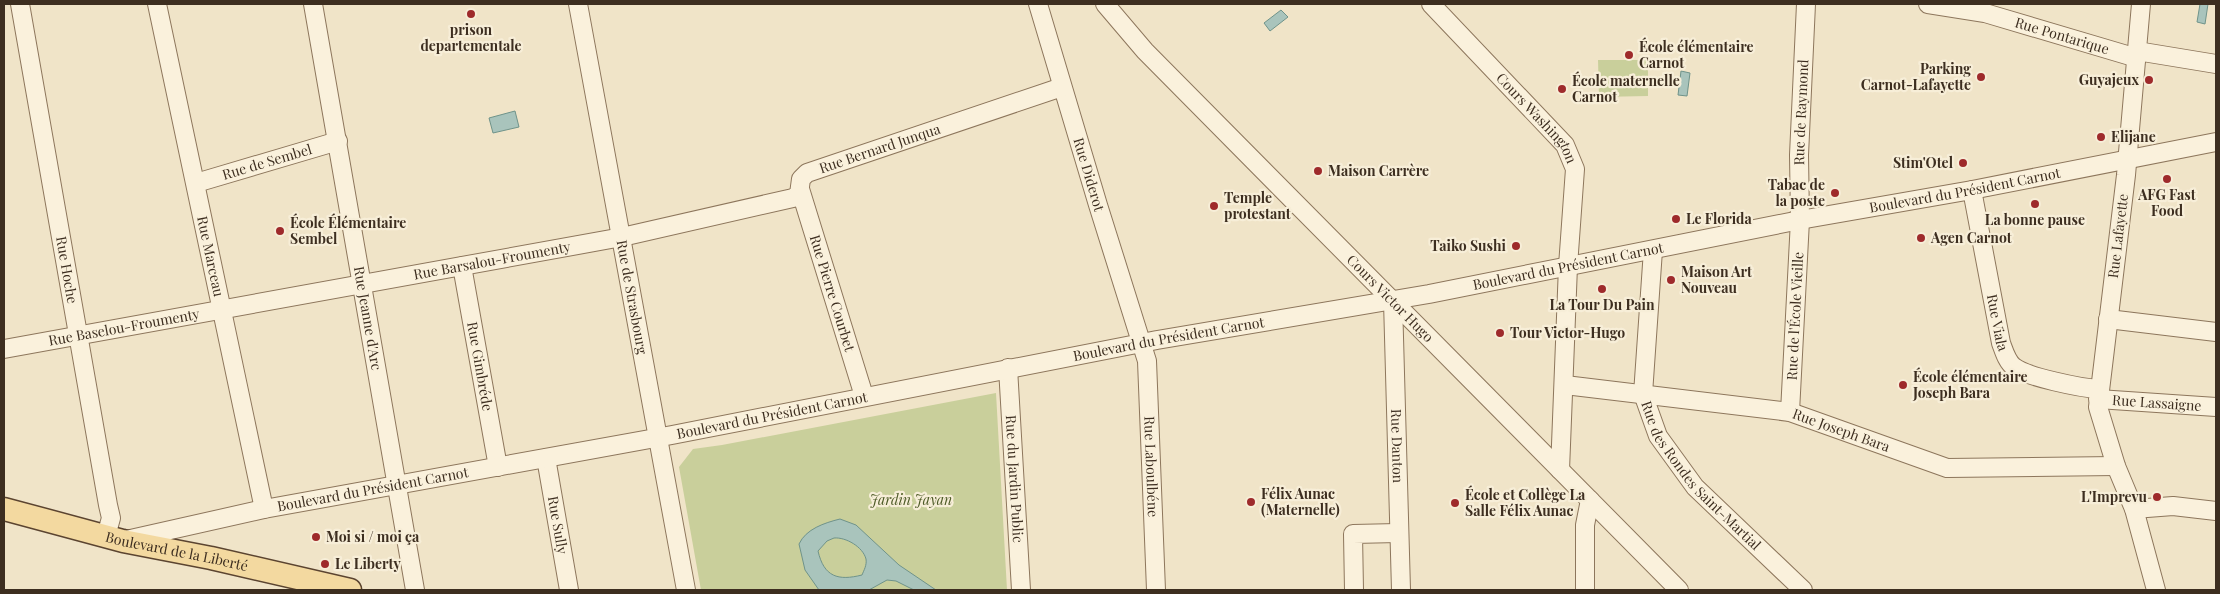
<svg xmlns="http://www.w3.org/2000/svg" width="2220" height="594" viewBox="0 0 2220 594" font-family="'Playfair Display',serif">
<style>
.green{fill:#c9cf9b}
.water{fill:#a9c4bc;stroke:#6f938a;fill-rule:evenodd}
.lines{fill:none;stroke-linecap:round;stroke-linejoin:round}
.minor-casing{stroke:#8d765c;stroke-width:20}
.major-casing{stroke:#5b4430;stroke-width:25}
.minor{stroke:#faf1dc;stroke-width:18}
.major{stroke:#f3d9a0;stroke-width:22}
.poi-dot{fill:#9e2a2b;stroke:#f7eed8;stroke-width:2}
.labels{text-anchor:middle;stroke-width:4.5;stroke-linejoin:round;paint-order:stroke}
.poi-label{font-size:14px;font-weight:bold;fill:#3d2e20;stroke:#f7eed8;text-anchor:start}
.street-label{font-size:14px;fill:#3d2e20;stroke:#f7eed8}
.park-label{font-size:14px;font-style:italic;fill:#4d5a26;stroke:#f7eed8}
</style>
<rect width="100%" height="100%" fill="#f0e4c8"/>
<path class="green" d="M1598 60H1648V96L1599 97Z
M996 393 1007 590H701L679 467 693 449 722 445Z"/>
<path class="water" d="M2200 4H2208L2205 24 2197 22Z
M1281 10 1288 17 1270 31 1264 23Z
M1681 71 1690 73 1687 96 1678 95Z
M515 111 519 127 493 133 489 118Z
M840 519 856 525 899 565 936 590H914L896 581 887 580 869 590H819L805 570 799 544C806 529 824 523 840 519ZM834 538C846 537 863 547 866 559 867 565 864 570 862 575 838 581 824 577 818 551L827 541Z"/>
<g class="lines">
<defs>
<g id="minor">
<path id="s1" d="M20 4 108 505 111 518 106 536"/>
<path id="s2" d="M157 4 264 509"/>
<path id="s3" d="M313 4 415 590"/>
<path id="s4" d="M578 4 686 590"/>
<path id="s5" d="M1038 4 1098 205 1147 361 1156 590"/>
<path id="s6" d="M1105 4 1145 51 1679 590"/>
<path id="s7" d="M1431 4 1565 145 1575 169 1568 266 1560 470"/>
<path id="s8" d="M1928 4 1985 13 2137 58"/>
<path d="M2141 4 2126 175 2098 407 2116 466 2134 509 2156 590"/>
<path d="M2137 51 2216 64"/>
<path id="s9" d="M196 183 338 141"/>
<path id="s10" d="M800 189 864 396"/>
<path id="s11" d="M1972 190 2001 343C2004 351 2007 362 2014 367 2027 377 2081 388 2098 389"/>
<path id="s12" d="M1653 250 1643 394 1658 436 1695 487 1803 590"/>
<path id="s13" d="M462 266 498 467"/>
<path id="s14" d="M1393 301 1401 590"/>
<path d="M2108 319 2216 332"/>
<path id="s15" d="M4 349 622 237 793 198 799 194 801 179 807 173 1062 87"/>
<path id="s16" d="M1008 368 1021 590"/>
<path id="s17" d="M1565 385 1790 412 1947 468 2116 466"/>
<path id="s18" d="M2098 399 2216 407"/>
<path id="s19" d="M1790 412 1800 220 1799 155 1806 4"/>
<path id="s20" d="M546 458 569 590"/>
<path d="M2134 509 2173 506 2216 511"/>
<path id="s21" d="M126 540 264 509 672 435 1157 340 1429 294 1800 220 1972 190 2216 142"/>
<path d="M1354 590 1353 534 1398 533"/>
<path d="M1585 590V525L1590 500"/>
</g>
<g id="major">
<path id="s22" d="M4 509 123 541 211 558 350 590"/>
</g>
</defs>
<use href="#minor" class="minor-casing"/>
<use href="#major" class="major-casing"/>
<use href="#minor" class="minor"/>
<use href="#major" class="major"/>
</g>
<g class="poi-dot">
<circle cx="471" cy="14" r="5"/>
<circle cx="1629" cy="55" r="5"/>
<circle cx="1981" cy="77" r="5"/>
<circle cx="2149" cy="80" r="5"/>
<circle cx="1562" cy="89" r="5"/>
<circle cx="2101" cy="137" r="5"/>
<circle cx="1963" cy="163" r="5"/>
<circle cx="1318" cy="171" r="5"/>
<circle cx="2167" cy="179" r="5"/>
<circle cx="1835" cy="193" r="5"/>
<circle cx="2035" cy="204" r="5"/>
<circle cx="1214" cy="206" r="5"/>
<circle cx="1676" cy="219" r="5"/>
<circle cx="280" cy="231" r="5"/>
<circle cx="1921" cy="238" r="5"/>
<circle cx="1516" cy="246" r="5"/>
<circle cx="1671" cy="280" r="5"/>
<circle cx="1602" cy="289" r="5"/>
<circle cx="1500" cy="333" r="5"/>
<circle cx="1903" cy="385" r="5"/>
<circle cx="2157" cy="497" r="5"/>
<circle cx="1251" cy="502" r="5"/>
<circle cx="1455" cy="503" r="5"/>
<circle cx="316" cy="537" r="5"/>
<circle cx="325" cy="564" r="5"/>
</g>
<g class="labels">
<g class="poi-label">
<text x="471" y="35" text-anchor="middle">prison<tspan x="471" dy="16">departementale</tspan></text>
<text x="1639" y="52">École élémentaire<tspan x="1639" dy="16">Carnot</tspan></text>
<text x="1971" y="74" text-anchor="end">Parking<tspan x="1971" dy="16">Carnot-Lafayette</tspan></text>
<text x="2139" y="85" text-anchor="end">Guyajeux</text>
<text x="1572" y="86">École maternelle<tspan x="1572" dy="16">Carnot</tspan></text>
<text x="2111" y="142">Elijane</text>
<text x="1953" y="168" text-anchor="end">Stim'Otel</text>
<text x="1328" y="176">Maison Carrère</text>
<text x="1825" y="190" text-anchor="end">Tabac de<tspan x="1825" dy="16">la poste</tspan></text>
<text x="2167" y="200" text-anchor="middle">AFG Fast<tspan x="2167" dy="16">Food</tspan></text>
<text x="1224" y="203">Temple<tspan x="1224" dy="16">protestant</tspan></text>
<text x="1686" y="224">Le Florida</text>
<text x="2035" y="225" text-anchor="middle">La bonne pause</text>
<text x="290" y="228">École Élémentaire<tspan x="290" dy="16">Sembel</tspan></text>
<text x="1931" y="243">Agen Carnot</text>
<text x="1506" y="251" text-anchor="end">Taiko Sushi</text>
<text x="1681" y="277">Maison Art<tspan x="1681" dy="16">Nouveau</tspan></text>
<text x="1602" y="310" text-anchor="middle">La Tour Du Pain</text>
<text x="1510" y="338">Tour Victor-Hugo</text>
<text x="1913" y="382">École élémentaire<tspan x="1913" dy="16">Joseph Bara</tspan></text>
<text x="1261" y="499">Félix Aunac<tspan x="1261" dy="16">(Maternelle)</tspan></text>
<text x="1465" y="500">École et Collège La<tspan x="1465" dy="16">Salle Félix Aunac</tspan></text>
<text x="2147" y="502" text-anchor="end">L'Imprevu</text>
<text x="326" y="542">Moi si / moi ça</text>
<text x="335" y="569">Le Liberty</text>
</g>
<g class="street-label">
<text dy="5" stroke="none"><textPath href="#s8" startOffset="138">Rue Pontarique</textPath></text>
<text dy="5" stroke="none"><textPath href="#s19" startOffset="300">Rue de Raymond</textPath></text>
<text dy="5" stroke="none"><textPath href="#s7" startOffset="156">Cours Washington</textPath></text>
<text dy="5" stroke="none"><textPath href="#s15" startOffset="911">Rue Bernard Junqua</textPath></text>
<text dy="5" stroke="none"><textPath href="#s9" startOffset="74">Rue de Sembel</textPath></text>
<text dy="5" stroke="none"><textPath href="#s5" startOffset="178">Rue Diderot</textPath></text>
<text dy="5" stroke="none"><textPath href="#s21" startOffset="1872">Boulevard du Président Carnot</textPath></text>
<text transform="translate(2118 236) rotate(-83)" y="5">Rue Lafayette</text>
<text dy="5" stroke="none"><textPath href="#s2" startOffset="258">Rue Marceau</textPath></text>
<text dy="5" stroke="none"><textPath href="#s15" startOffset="496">Rue Barsalou-Froumenty</textPath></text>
<text dy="5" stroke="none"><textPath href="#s21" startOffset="1468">Boulevard du Président Carnot</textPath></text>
<text dy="5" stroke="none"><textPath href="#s1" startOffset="270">Rue Hoche</textPath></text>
<text dy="5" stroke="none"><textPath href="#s10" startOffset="109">Rue Pierre Courbet</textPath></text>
<text dy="5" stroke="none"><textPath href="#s4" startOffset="298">Rue de Strasbourg</textPath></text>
<text dy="5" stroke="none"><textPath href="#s6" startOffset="410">Cours Victor Hugo</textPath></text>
<text dy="5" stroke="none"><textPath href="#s19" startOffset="96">Rue de l'École Vieille</textPath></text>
<text dy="5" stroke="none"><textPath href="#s3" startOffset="319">Rue Jeanne d'Arc</textPath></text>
<text dy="5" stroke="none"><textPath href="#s11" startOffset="135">Rue Viala</textPath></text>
<text dy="5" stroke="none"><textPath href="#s15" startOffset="122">Rue Baselou-Froumenty</textPath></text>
<text dy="5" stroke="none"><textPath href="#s21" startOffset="1062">Boulevard du Président Carnot</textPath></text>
<text dy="5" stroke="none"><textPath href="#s13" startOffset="102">Rue Gimbréde</textPath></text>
<text dy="5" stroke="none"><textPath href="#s18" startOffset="59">Rue Lassaigne</textPath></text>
<text dy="5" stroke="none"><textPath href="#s21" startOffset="658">Boulevard du Président Carnot</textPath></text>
<text dy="5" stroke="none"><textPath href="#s17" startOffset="281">Rue Joseph Bara</textPath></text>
<text dy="5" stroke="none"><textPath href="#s14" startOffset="145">Rue Danton</textPath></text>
<text dy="5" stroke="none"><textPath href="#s5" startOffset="479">Rue Laboulbéne</textPath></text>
<text dy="5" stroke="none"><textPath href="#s12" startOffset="246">Rue des Rondes Saint-Martial</textPath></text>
<text dy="5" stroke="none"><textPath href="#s16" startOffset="111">Rue du Jardin Public</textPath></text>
<text dy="5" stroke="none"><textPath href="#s21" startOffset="252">Boulevard du Président Carnot</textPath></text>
<text dy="5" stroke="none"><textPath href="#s20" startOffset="68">Rue Sully</textPath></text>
<text dy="5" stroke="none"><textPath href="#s22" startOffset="178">Boulevard de la Liberté</textPath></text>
</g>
<g class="park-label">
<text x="911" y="505">Jardin Jayan</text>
</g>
</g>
<rect width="2220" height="594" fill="none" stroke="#3d2e20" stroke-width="10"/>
</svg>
